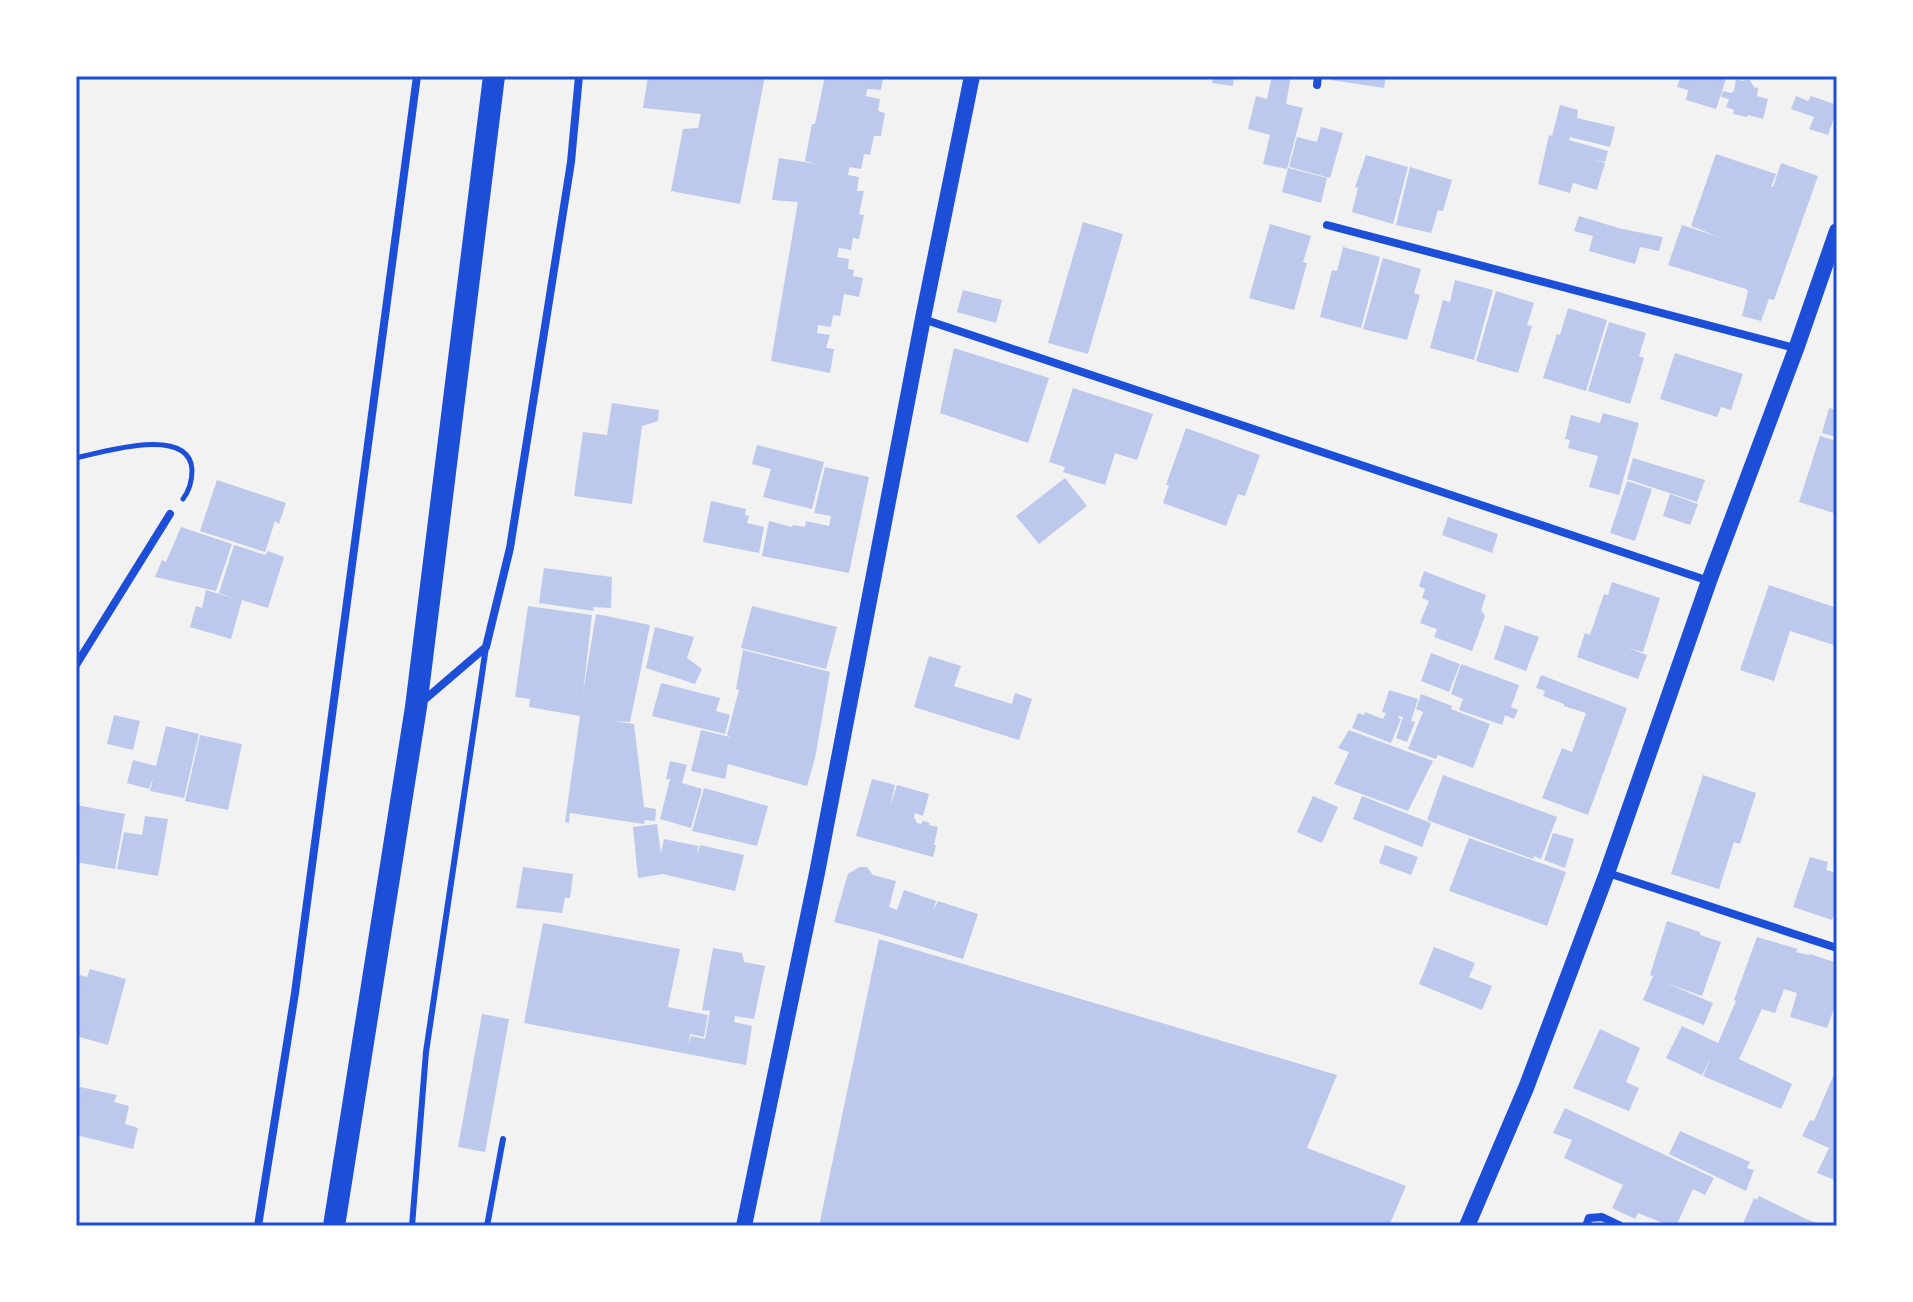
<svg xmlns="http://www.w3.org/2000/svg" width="1913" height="1302" viewBox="0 0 1913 1302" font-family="Signika,sans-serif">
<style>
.building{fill:#bdc9ec}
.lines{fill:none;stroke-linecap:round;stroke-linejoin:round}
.path{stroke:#1d4ed8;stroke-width:5}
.service{stroke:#1d4ed8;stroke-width:6}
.minor{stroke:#1d4ed8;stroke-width:8}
.secondary{stroke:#1d4ed8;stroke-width:16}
.trunk{stroke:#1d4ed8;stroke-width:22}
.neatline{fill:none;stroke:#1d4ed8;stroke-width:3}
</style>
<rect width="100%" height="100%" fill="#f2f2f2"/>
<path class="building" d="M648 76H765L740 204 671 191 683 129 698 128 701 114 643 108Z
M825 76H891L890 79 883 78 881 90 867 89 866 96 880 99 878 111 885 113 881 136H874L870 155 864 154 861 169 849 167V170L848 175 859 177 857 191H864L859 214 864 215 859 239 853 238 851 250 839 248 837 257 849 259 848 269 854 270 853 276 863 278 859 297 844 294 840 316 833 315 831 327 818 325 817 333 830 335 826 348 834 349 830 373 771 361 798 202 772 200 779 158 817 164 805 161 812 124H815Z
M1214 76H1234L1233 86 1212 83Z
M1272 76H1291L1286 104 1303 108 1287 169 1263 164 1270 135 1248 129 1256 96 1267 99Z
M1332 76H1386L1384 88 1331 80Z
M1681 76H1727L1716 109 1686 100 1688 90 1677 87Z
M1736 79 1743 81 1749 79 1754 87 1758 88 1757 96 1768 99 1763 119 1748 115 1747 117 1733 114 1734 110 1726 107 1729 99 1721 97 1723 91 1731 93 1734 91Z
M1796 96 1808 101 1811 96 1837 105V110L1828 135 1809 129 1814 117 1791 109Z
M1560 105 1578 110 1577 118 1615 127 1610 147 1570 137 1569 140 1608 151 1605 162 1594 160 1605 163 1597 190 1573 183 1570 193 1538 184 1549 135 1552 136Z
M1321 127 1343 133 1330 178 1289 167 1297 137 1317 142Z
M1716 154 1776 174 1771 187H1773L1781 163 1818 176 1774 300 1769 299 1761 321 1742 316 1748 291 1746 289 1668 265 1682 225 1719 237 1691 226Z
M1366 155 1408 167 1393 224 1352 212 1358 188 1355 187Z
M1410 167 1452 180 1443 211 1438 210 1431 233 1396 225Z
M1288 168 1327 178 1321 203 1282 192Z
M1579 216 1622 229 1663 237 1659 251 1640 247 1635 264 1589 251 1593 236 1574 231Z
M1083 222 1123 234 1088 354 1048 343Z
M1270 224 1311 236 1303 262 1307 263 1294 310 1249 298Z
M1343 247 1380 257 1361 328 1320 317 1332 270 1337 271Z
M1383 258 1421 269 1414 293 1420 295 1407 340 1363 329Z
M1455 280 1493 290 1474 360 1430 348 1443 300 1450 302Z
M963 290 1002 300 996 323 957 312Z
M1496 291 1534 303 1527 325 1532 326 1518 373 1476 361Z
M1568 308 1607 320 1586 391 1543 378 1557 334 1560 335Z
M1609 322 1646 333 1639 356 1644 358 1630 404 1588 391Z
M954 348 1049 378 1028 443 940 413Z
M1675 353 1743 374 1731 410 1721 407 1717 417 1660 399Z
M1073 388 1153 414 1137 460 1115 453 1105 485 1063 472 1065 467 1049 462Z
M612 403 659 410 658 421 642 426 632 504 574 496 583 432 607 435Z
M1829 408 1837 410V437L1822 433Z
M1603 413 1639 423 1619 495 1589 487 1598 456 1568 448 1570 440 1565 439 1571 415 1600 423Z
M1186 428 1260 455 1245 496 1238 494 1226 526 1163 503 1169 485H1166Z
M1820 436 1837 441V514L1799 502Z
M757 445 824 462 812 509 763 497 771 469 752 464Z
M1633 458 1705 480 1697 502 1627 479Z
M825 467 869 477 849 573 762 556 769 521 792 527 793 525 805 527 806 521 829 526 831 516 814 513Z
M1065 478 1087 506 1039 544 1016 516Z
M217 480 286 503 279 524 275 521 265 552 200 531Z
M1627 481 1652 489 1635 541 1610 533Z
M1670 494 1698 504 1690 525 1663 516Z
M711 501 746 509 745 515 749 516 747 523 764 527 759 553 703 542Z
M1448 517 1498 534 1492 553 1442 535Z
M181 527 232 544 216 591 155 577 162 560 166 562Z
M234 545 265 555 268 551 284 557 268 608 242 600 231 639 190 627 196 606 202 608 206 590 236 599 219 593Z
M544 568 612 577 611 608 593 607 594 611 539 603Z
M1424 571 1486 595 1481 610 1485 616 1472 651 1434 637 1437 629 1420 623 1429 601 1422 598 1425 589 1419 586Z
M1612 582 1660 598 1643 652 1628 648 1647 655 1638 679 1577 657 1585 633 1590 635 1604 594 1608 595Z
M1769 585 1837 608V646L1790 631 1774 681 1740 670Z
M528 606 592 615 583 693 596 614 650 625 630 722 612 721 634 724 644 807 656 809 655 821 645 820 644 824 570 813 569 823 565 822 580 716 529 707 530 699 515 697Z
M752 606 837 627 826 669 741 648Z
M1505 625 1539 637 1526 671 1494 659Z
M655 627 694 637 687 658 702 669 695 684 646 668Z
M743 650 830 672 815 758 807 786 728 764 725 779 691 771 701 730 730 737 727 735 739 690 736 689Z
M1431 653 1460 664 1449 692 1421 681Z
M929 656 961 666 954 686 1012 704 1015 693 1032 699 1019 740 914 707Z
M1461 664 1519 685 1511 707 1518 710 1514 719 1505 715 1502 725 1459 710 1463 699 1451 694Z
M1541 675 1627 708 1588 815 1542 798 1562 748 1572 752 1586 713 1564 706V704L1543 696 1545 691 1536 688Z
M661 683 720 698 716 711 730 715 725 734 652 716Z
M1389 690 1418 699 1411 721 1415 722 1407 742 1396 738 1403 717 1399 716 1398 718 1401 719 1391 743 1352 728 1358 713 1364 715 1365 712 1383 719 1386 713 1382 712Z
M1421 694 1452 706 1451 709 1490 724 1473 768 1438 755 1436 759 1408 749 1423 712 1416 709Z
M114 715 140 721 133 750 107 744Z
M166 726 199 734 184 798 150 791 153 778 149 789 127 783 133 760 156 766Z
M1349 730 1433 761 1408 811 1334 784 1349 752 1338 748Z
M200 735 242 744 228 810 185 801Z
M670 761 687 765 682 783 702 789 691 828 660 819 670 779H666Z
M1443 775 1557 817 1541 859 1534 856 1533 859 1427 820Z
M1703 775 1756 793 1740 844 1734 842 1719 889 1671 874Z
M872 779 895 785 890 808 897 785 929 794 923 816 915 813 914 817 917 823 921 824 923 821 930 823 929 825 938 827 934 845H936L933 857 856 836Z
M704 788 768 806 757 846 692 831Z
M1313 796 1338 807 1322 843 1297 832Z
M1362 796 1431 823 1422 847 1353 819Z
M76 805 125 814 115 869 76 862Z
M145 816 168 819 158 876 117 869 124 832 142 835Z
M657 824 661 853 664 839 698 846 697 856 700 845 744 855 735 891 663 874 638 878 633 827Z
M1553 833 1574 839 1565 868 1544 860Z
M1469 838 1566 872 1547 926 1449 891Z
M1385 845 1418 857 1411 875 1379 863Z
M1810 857 1828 862 1826 870 1837 873V905L1832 920 1793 907Z
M523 867 573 874 570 898H565L562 913 516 908Z
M859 867H867L873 875 896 881 889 907 897 910 904 890 936 901 933 911 938 901 978 914 963 959 877 933 834 922 848 874Z
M1667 921 1700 932V935L1721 942 1702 996 1666 983 1713 1003 1704 1025 1643 1000 1653 976 1650 975Z
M543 923 680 949 668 1007 708 1015 704 1037 690 1034 689 1045 691 1036 705 1039 710 1011 702 1010 713 948 742 953 744 962 765 966 754 1019 735 1016 734 1022 752 1026 746 1065 524 1023Z
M1757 937 1798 949 1796 952 1809 955 1810 954 1837 963V1000L1827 1028 1790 1017 1797 993 1784 989 1775 1013 1762 1009 1739 1059 1792 1084 1781 1109 1703 1076 1711 1058 1702 1075 1666 1058 1682 1026 1718 1043 1736 1001 1734 1000Z
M879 939 1337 1075 1307 1148 1406 1186 1389 1226H819Z
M1434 947 1475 963 1469 977 1492 986 1482 1010 1419 984Z
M90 969 126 979 108 1045 76 1036V974L87 977Z
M482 1014 509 1019 485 1152 458 1147Z
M1600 1029 1640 1048 1626 1082 1639 1088 1629 1111 1573 1088Z
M1837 1067V1181L1817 1173 1829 1148 1802 1136 1810 1120 1814 1121Z
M76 1086 117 1095 114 1102 129 1106 125 1124 138 1128 133 1149 76 1135Z
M1565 1108 1714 1178 1705 1195 1693 1189 1676 1226H1664L1663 1223 1638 1213 1635 1219 1612 1208 1623 1185 1564 1158 1572 1140 1553 1133Z
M1680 1131 1750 1162 1747 1168 1754 1170 1746 1191 1669 1154Z
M1759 1196 1806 1219 1825 1226H1742L1754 1198 1757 1200Z"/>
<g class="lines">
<path class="path" d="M76 458C103 452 190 425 192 470 192 480 189 491 183 499"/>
<path class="service" d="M412 1226 426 1052 486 647
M487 1226 503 1139"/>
<path class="minor" d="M1317 85 1318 76
M1327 225 1795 348
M923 319 1709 581
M76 665 170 514
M423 701 486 647 510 548 571 162 579 76
M1608 873 1837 948
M258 1226 295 993 417 76
M1586 1226 1589 1218 1602 1217 1621 1226"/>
<path class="secondary" d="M744 1226 817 873 923 318 972 76
M1467 1226 1526 1088 1607 873 1709 581 1796 349 1837 231"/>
<path class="trunk" d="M334 1226 416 707 494 76"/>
</g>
<rect width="1913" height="1302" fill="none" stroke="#ffffff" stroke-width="156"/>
<rect x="78" y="78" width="1757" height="1146" class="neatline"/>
</svg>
